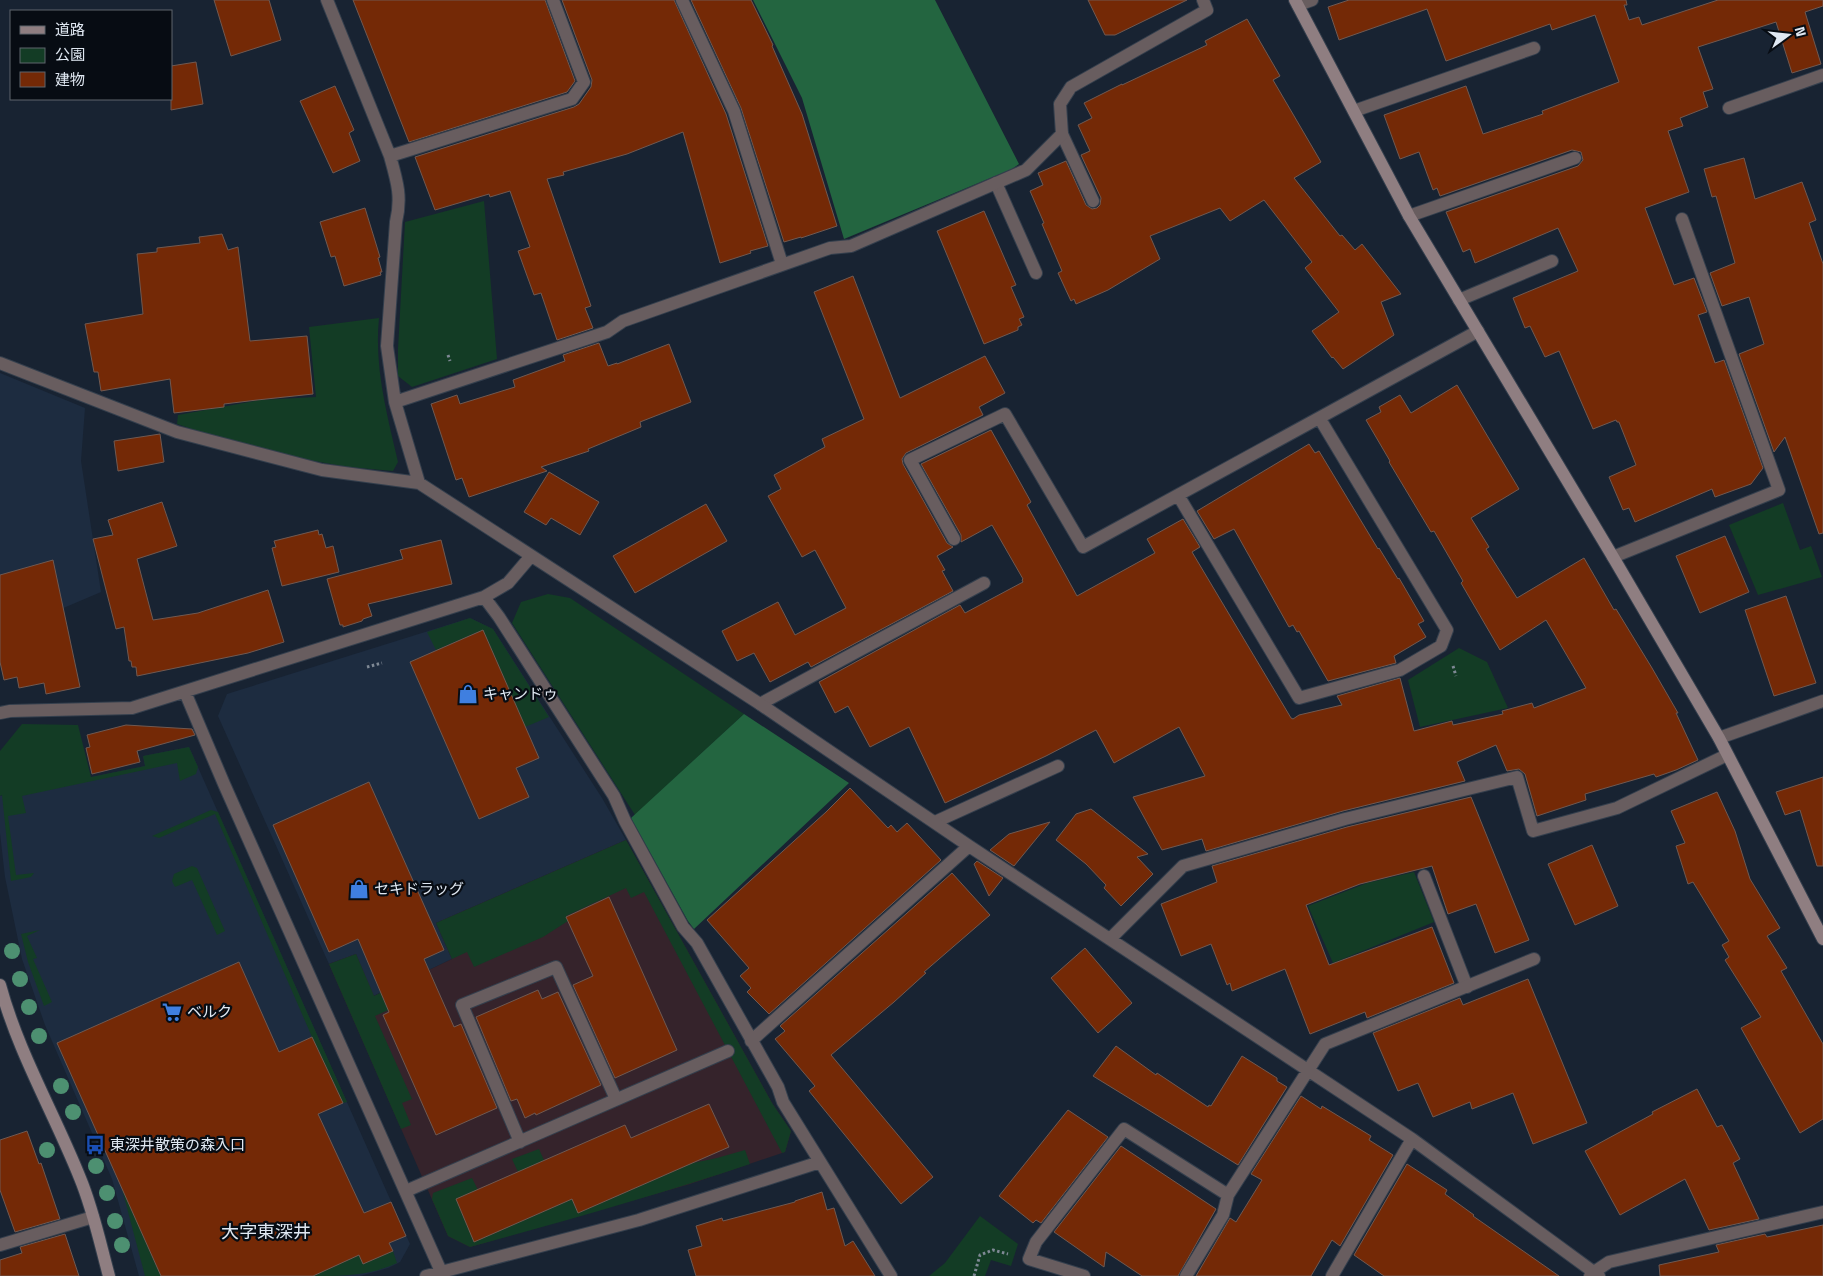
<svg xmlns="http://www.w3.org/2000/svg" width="1823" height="1276" viewBox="0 0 1823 1276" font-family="'Titillium Web','Noto Sans JP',sans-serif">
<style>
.built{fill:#1d2c40}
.industrial{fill:#35232b}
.green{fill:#133c25}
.forest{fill:#236540}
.building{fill:#742906;stroke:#705951}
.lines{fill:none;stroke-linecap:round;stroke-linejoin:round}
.lane-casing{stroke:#343f4d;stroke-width:14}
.street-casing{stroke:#343f4d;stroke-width:14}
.secondary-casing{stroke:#343f4d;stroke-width:14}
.path{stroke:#7f8995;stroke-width:3;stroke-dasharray:2.5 2.5;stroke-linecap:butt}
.lane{stroke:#685d5f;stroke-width:12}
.street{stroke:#685d5f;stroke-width:12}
.secondary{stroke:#8f7e81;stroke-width:12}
.tree{fill:#4d9071}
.labels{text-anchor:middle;stroke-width:4.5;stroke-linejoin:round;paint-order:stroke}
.poi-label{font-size:15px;fill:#e0e8f2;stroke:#070c13;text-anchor:start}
.quarter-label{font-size:18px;fill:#e0e8f2;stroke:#070c13}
</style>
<rect width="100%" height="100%" fill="#182332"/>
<path class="built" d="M0 373 85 408 81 461 101 592 0 635Z
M470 618 493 629 602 798 626 840 436 923 452 959 373 996 356 954 329 964 218 716 227 694Z
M189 747 410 1244 400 1262 388 1268 360 1276H139L112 1179 45 1025 22 959 5 877 0 833V796L145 766 143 756Z"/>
<path class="industrial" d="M626 840 772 1103 791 1131 785 1152 690 1184 470 1247 448 1236 329 964 356 954 374 996 452 959 436 923Z"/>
<path class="green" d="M484 201 497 359 412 387 398 376V349L405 222Z
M379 318C374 367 387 414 398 462L393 471 348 467 258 451 177 424 178 415 260 400 316 397 309 327Z
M1783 503 1800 550 1811 546 1822 577 1758 595 1729 525Z
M548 594 570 598 744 714 635 815 512 623 521 602Z
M470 618 493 629 549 717 525 727 483 630 436 650 427 632Z
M1459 648 1487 662 1508 708 1420 727 1408 680Z
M22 724 78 725 91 777 145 766 143 756 189 747 198 767 196 774 180 781 177 763 22 796 26 813 8 816 16 875 34 873 31 877 11 881 2 795 0 796V751Z
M211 810 218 812 347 1102 343 1103 312 1037 215 814 159 838 152 836Z
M626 840 772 1103 791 1131 785 1152 782 1153 644 892 631 898 626 888 566 916 568 921 543 937 474 967 467 952 452 959 436 923Z
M192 866 197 868 225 931 217 935 192 880 175 887 172 881 174 874Z
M1414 872 1434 922 1333 963 1308 906 1367 883Z
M40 930 27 936 37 958 33 959 52 1002 44 1006 28 962 21 934Z
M356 954 374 996 429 970 437 988 375 1016 412 1099 402 1103 411 1125 401 1129 329 964Z
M539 1149 551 1176 561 1172 578 1213 649 1182 648 1180 688 1164 717 1158 745 1150 750 1164C658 1195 564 1221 470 1247L448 1236 432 1199 433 1193 472 1178 478 1190 456 1199 474 1242 558 1205 518 1172 512 1159Z
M122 1189 161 1276H145Z
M980 1216 1018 1244 1011 1266 991 1260 985 1276H929L945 1263Z
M393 1251 397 1263C369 1276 344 1276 313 1276L359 1255 363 1264Z"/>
<path class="forest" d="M753 0H935L1019 164 1012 169 844 239 802 98Z
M744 714 849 783 694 929 688 921 631 818Z"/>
<path class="building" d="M214 0H269L281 40 231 56Z
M353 0H545L575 81 567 92 409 142Z
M562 0H674L726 114 768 246 750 251 751 253 720 263 683 132 627 154 563 172 564 175 547 179 591 306 585 308 593 328 557 340 541 293 534 295 518 251 530 247 510 191 490 197 489 194 435 210 415 157 574 107 579 104 591 87 592 80Z
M691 0H751L773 45 772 46 802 114 837 226 801 238V237L784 242 741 108Z
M1088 0H1187L1115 35H1105Z
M1349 0H1626L1627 5H1624L1629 20 1639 17 1642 25 1718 0H1823V6L1805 12 1821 64 1792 73 1776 22 1698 47 1713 89 1703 92 1708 107 1680 118 1683 126 1668 131 1689 192 1645 208 1674 285 1694 278 1707 312 1698 315 1715 363 1724 360 1763 468 1751 484 1715 497 1712 489 1635 522 1629 508 1623 510 1609 477 1636 465 1619 422H1617L1616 420 1593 429 1559 351 1545 357 1530 326 1525 328 1513 298 1578 271 1558 228 1475 263 1470 249 1463 252 1446 212 1578 166 1583 160 1581 152 1572 150 1440 196 1437 188 1433 190 1419 152 1400 159 1384 115 1466 86 1483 134 1543 114 1542 111 1619 82 1595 15 1552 30 1550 24 1446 61 1427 9 1339 40 1328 7Z
M1247 19 1280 76 1273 80 1321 162 1294 178 1340 236 1342 235 1355 250 1362 244 1401 294 1381 302 1394 335 1343 369 1333 357 1332 358 1312 331 1339 312 1305 268 1312 262 1264 200 1230 221 1220 208 1150 236 1160 259 1108 290 1076 304 1074 299 1071 301 1058 273 1062 271 1042 224 1044 223 1030 191 1043 185 1038 173 1066 161 1086 205 1092 209 1097 208 1100 205 1101 198 1081 155 1090 151 1078 125 1092 118 1084 103 1122 84V85L1207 45 1205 41Z
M196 62 203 104 171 110V66Z
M335 86 354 130 349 133 360 161 333 173 300 101Z
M1744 158 1755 199 1802 182 1816 220 1809 223 1823 264V533L1819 534 1785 437 1774 452 1739 354 1764 344 1749 297 1722 306 1710 273 1735 263 1716 196 1712 197 1704 169Z
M365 208 380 257 378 258 382 272H380L381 275 344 286 335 256 331 257 320 222Z
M984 211 1016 285 1011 287 1024 317 1019 319 1022 325 1018 327V330L984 344 937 231Z
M222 234 228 250 238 247 250 341 307 336 313 394 257 400 224 404V407L174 413 170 379 101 391 98 372H94L85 324 143 314 137 254 157 252V248L200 243 199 237Z
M853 276 900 398 985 356 1005 393 979 407 983 415 906 453 902 459 903 464 947 543 953 547 937 556 945 570 942 571 953 591 811 667 808 662 770 682 754 653 737 661 722 631 778 602 795 635 846 608 815 550 802 557 768 496 781 489 774 475 825 447 822 439 864 419 814 292Z
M599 343 608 366 617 363V364L669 344 691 402 640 422 641 427 588 449 589 451 541 467 547 471 469 497 462 478 456 480 431 404 457 395 460 404 515 387 513 380 565 361 563 355Z
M1457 385 1519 489 1471 518 1489 547 1486 549 1517 598 1584 558 1614 610 1616 609 1652 668 1678 713H1676L1698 760 1676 770 1656 777 1654 774 1585 794 1586 800 1537 816 1525 774 1519 769 1507 771 1496 745 1457 762 1465 781 1343 811 1206 851 1202 839 1162 850 1133 797 1205 776 1179 727 1114 763 1096 730 1046 756 945 803 909 727 870 747 848 706 835 713 819 682 960 605 965 613 1023 582 1022 580 1023 579 992 525 961 542V535L921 464 991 430 1031 502 1027 505 1077 596 1155 553 1147 539 1183 519 1200 547 1192 552 1291 718 1293 719 1299 715 1342 705 1337 696 1400 678 1414 731 1452 721 1453 725 1503 714 1502 711 1532 703 1534 708 1586 688 1546 620 1500 650 1461 583 1463 581 1434 531 1431 532 1389 462 1390 461 1366 420 1381 412 1379 407 1400 395 1411 413Z
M160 434 164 462 118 471 114 441Z
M1309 444 1315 453 1319 451 1378 549 1379 548 1398 579 1399 578 1424 621 1418 624 1426 637 1394 656 1396 663 1328 681 1299 631 1297 632 1293 625 1289 627 1234 529 1214 539 1197 511Z
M549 472 599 502 580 535 551 518 546 525 524 512Z
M162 502 177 546 137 559 153 620 198 613 268 590 284 642 248 653 137 676 136 667H132L131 661H129L124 627 116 629 93 539 113 535 108 520Z
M706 504 727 541 635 593 613 556Z
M318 530 319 535 322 534 326 548 333 546 339 572 282 586 272 548 276 547 274 541Z
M1725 536 1749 592 1700 613 1676 556Z
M441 540 452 584 368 604 372 616 363 619 362 621 343 627V625H340L327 579 403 559 400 550Z
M53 560 80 687 46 694 44 683 19 688 17 677 4 680 0 662V575Z
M1786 596 1816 683 1774 696 1745 610Z
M483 630 539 758 516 768 529 797 479 819 410 662Z
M126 725 192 729 195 735 137 751 140 762 92 774 86 748 90 747 87 735Z
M1823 777V866H1817L1800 810 1785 815 1776 792Z
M369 782 444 950 424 959 454 1027 461 1024 497 1108 436 1135 383 1015 389 1012 358 939 329 952 273 825Z
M850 788 888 828 891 825 897 832 907 823 941 860 769 1014 747 992 751 988 740 976 749 968 707 920 826 812Z
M1717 792 1735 831 1750 879 1780 928 1767 936 1787 968 1781 971 1823 1044V1119L1800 1133 1741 1028 1761 1017 1725 960 1729 957 1722 945 1729 941 1693 882 1688 884 1676 846 1685 843 1671 811Z
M1471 797 1529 940 1495 953 1476 904 1448 914 1432 866 1360 884 1306 905 1329 965 1432 927 1454 983 1367 1018 1365 1012 1310 1034 1285 969 1232 991 1230 983 1227 985 1211 944 1181 956 1161 904 1217 882 1212 866 1347 827Z
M1091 809 1148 854 1137 857 1153 874 1121 906 1104 888 1106 885 1086 864 1056 840 1076 814Z
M1050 822 1014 866 990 850 1009 834Z
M1592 845 1618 906 1575 925 1548 864Z
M977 861 1003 878 989 896 974 864Z
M952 873 990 915 924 972 926 973 894 1002 831 1055 933 1177 901 1204 809 1091 815 1086 775 1039 785 1031 780 1026Z
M609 897 677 1050 615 1078 573 985 593 976 566 917Z
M1085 948 1132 1003 1098 1033 1051 978Z
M239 962 279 1052 312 1037 343 1103 318 1114 364 1213 391 1202 406 1236 389 1243 393 1251 363 1264 359 1255 313 1276H161L57 1043Z
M1528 979 1587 1123 1533 1144 1513 1093 1472 1109 1470 1102 1433 1117 1418 1083 1398 1091 1373 1033 1460 998 1463 1005Z
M538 990 542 999 558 992 601 1085 536 1115 535 1113 525 1118 517 1099 511 1101 476 1017Z
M1116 1046 1156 1075 1157 1073 1208 1107 1209 1105 1211 1106 1242 1056 1277 1078V1081L1287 1087 1238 1165 1093 1076Z
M1697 1089 1717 1127 1722 1125 1740 1159 1733 1163 1759 1219 1709 1230 1685 1179 1620 1215 1585 1151 1653 1114 1652 1112Z
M1301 1096 1321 1109 1322 1106 1371 1136 1369 1140 1393 1155 1340 1246 1332 1240 1311 1276H1196L1230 1218 1236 1222 1262 1180 1251 1174Z
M709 1104 729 1147 578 1213 572 1199 474 1242 456 1199 625 1125 631 1138Z
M1068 1110 1108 1137 1041 1223 1036 1220 1033 1223 999 1196Z
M27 1131 39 1164 41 1163 60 1219 15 1232 0 1190V1140Z
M1121 1146 1216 1209 1178 1276H1142L1106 1252 1104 1267 1054 1232Z
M1407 1164 1447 1190 1445 1194 1474 1215 1473 1216 1559 1276H1384L1354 1255Z
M822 1192 827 1210 834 1208 845 1246 853 1241 875 1276H696L688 1250 702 1246 696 1226 722 1218 723 1221 795 1202V1201Z
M1823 1225V1276H1660L1659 1265 1719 1252 1716 1245 1765 1234 1767 1237Z
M65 1234 79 1276H0V1260L22 1253 20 1247Z"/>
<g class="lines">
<defs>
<path id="lane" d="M682 0 734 111 782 264
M1298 5 1312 0
M1729 108 1823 75
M1354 111 1534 48
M1062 134 1093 201
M996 183 1036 273
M1409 216 1575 158
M1459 300 1552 261
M1613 557 1779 490 1682 219
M760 704 984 583
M1719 738 1823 701
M935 822 1058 766
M1424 876 1467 987
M520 1142 462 1005 556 967 616 1099
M406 1191 728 1051"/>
<path id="street" d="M327 0 390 156C397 181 402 197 396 222L387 346 395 402 419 483
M390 156 572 99 584 82 553 0
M0 363 177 432 322 470 419 483 760 704 969 846 1412 1139 1599 1276
M395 402 607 332 623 321 830 248 851 246 1026 170 1062 134 1060 104 1071 87 1207 10 1203 0
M1178 495 1299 698 1400 670 1441 646 1447 630 1320 419
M954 539 910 460 1005 414 1083 547 1478 331
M484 597 499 617 614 796 625 821 683 927 697 943 778 1087 783 1102 891 1276
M185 692 224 784 443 1276
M0 713 10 711 132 708 484 597 508 583 531 556
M1110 939 1183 866 1345 819 1517 777 1533 831 1617 808 1727 755
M751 1041 969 846
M0 1245 93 1217
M426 1276 639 1220 820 1162
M1084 1276 1029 1259 1036 1242 1124 1129 1228 1195
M1186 1276 1223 1215 1228 1195 1325 1044 1534 959
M1332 1276 1412 1139
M1590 1276 1594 1272 1609 1262 1823 1212"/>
<path id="secondary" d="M1295 0 1409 216 1613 557 1719 738 1823 939
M0 985C18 1052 54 1113 80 1178 93 1209 100 1243 109 1276"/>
</defs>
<use href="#lane" class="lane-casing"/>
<use href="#street" class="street-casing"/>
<use href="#secondary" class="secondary-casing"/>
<path class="path" d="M448 355 450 361
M1453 666 1456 676
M367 667 382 663
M974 1276 980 1255 993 1250 1008 1254"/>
<use href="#lane" class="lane"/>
<use href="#street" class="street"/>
<use href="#secondary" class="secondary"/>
</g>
<g class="tree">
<circle cx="12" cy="951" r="8"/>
<circle cx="20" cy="979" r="8"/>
<circle cx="29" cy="1007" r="8"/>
<circle cx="39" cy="1036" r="8"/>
<circle cx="61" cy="1086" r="8"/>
<circle cx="73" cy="1112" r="8"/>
<circle cx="47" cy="1150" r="8"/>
<circle cx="96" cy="1166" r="8"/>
<circle cx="107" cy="1193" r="8"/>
<circle cx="115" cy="1221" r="8"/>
<circle cx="122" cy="1245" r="8"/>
</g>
<defs>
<symbol id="shop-bare" viewBox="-9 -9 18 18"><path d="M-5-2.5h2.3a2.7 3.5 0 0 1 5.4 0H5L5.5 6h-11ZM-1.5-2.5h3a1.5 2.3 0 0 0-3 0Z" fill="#3f7fe0" stroke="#070c13" stroke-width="2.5" paint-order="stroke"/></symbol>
<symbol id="supermarket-bare" viewBox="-9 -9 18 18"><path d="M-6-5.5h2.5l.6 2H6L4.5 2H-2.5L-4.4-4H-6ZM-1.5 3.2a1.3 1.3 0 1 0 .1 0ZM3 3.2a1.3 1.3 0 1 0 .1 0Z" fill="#3f7fe0" stroke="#070c13" stroke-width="2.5" paint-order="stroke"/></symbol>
<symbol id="bus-bare" viewBox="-9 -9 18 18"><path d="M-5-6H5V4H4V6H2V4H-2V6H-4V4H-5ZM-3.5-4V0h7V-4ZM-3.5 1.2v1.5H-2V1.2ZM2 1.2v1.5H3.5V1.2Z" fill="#1a4fb4" stroke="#070c13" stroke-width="2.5" paint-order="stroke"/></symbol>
</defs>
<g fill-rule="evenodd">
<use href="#shop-bare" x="454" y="680" width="28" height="28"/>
<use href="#shop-bare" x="345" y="875" width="28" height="28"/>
<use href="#supermarket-bare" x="158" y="998" width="28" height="28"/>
<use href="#bus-bare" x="81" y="1131" width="28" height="28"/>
</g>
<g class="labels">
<g class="poi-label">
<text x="483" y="699">キャンドゥ</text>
<text x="374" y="894">セキドラッグ</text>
<text x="187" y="1017">ベルク</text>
<text x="110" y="1150">東深井散策の森入口</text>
</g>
<g class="quarter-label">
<text x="266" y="1238">大字東深井</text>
</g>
</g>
<rect x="10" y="10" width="162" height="90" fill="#070c13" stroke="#5e646c"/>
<rect x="20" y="26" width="25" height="8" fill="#8f7e81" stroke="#5e646c"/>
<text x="55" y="35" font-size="15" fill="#e0e8f2">道路</text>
<rect x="20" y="48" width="25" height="15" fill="#133c25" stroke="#5e646c"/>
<text x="55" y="60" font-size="15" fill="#e0e8f2">公園</text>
<rect x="20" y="72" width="25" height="15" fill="#742906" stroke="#5e646c"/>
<text x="55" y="85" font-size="15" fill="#e0e8f2">建物</text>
<g transform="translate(1788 35) rotate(75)" stroke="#070c13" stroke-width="4" paint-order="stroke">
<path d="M0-4L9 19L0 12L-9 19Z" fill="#e0e8f2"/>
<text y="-8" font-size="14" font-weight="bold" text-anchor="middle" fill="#e0e8f2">N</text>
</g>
</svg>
